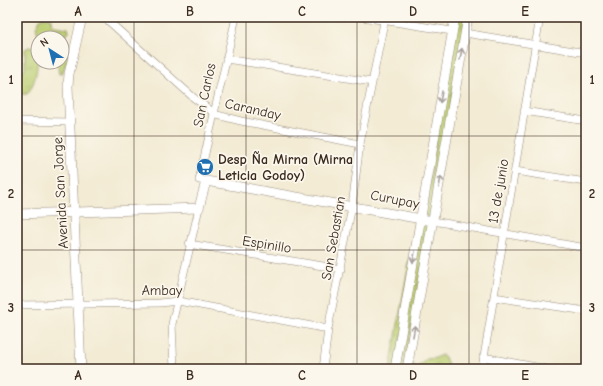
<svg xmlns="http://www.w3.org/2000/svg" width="603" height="386" viewBox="0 0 603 386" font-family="'Comic Neue',sans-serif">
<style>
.grass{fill:url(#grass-tufts);stroke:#7c7c48}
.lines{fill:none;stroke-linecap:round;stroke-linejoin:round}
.street-casing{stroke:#978a79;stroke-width:8}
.secondary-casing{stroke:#978a79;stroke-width:10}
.street{stroke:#fff;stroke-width:7}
.secondary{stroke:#fff;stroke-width:9}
.oneway{stroke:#a79f9a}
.grid{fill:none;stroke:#3b2a1e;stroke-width:1;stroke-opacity:0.55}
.labels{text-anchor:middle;stroke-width:3.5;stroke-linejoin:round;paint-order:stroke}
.street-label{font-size:14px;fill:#3b2a1e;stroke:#fbf7ec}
.poi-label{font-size:14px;font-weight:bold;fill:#3b2a1e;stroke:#fbf7ec;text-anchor:start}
.neatline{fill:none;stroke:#3b2a1e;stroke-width:1.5}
.grid-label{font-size:13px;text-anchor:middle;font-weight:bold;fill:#3b2a1e}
</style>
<defs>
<pattern id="grass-tufts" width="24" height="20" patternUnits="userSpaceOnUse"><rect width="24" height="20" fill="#bcce71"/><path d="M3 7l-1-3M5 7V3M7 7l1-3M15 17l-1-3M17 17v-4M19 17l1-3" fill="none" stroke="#a2b161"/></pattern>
</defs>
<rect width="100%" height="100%" fill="#fbf7ec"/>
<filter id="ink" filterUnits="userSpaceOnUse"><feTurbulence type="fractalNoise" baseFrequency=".025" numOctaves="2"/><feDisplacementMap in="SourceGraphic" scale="8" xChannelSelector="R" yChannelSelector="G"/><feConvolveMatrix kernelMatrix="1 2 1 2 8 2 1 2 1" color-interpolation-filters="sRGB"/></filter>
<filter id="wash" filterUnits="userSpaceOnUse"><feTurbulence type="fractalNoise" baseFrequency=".012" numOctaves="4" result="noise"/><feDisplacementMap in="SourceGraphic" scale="16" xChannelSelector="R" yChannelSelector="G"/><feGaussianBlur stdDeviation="0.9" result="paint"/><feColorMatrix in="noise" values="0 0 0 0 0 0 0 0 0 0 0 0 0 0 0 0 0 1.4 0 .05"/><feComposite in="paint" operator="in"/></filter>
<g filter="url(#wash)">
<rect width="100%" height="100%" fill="#f3ebd4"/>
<path class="grass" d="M44 17 52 18 51 22 54 26 68 28 69 32 62 38H39L36 27 40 19Z
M453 17H466L431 217 424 219Z
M62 40C70 57 69 54 63 72L59 74 57 62H62Z
M29 47 38 49C38 64 37 82 27 94H22L17 90V80L25 68V49Z
M429 223 405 369H390L416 224Z
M441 355 445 357 449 369H406L409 365H414L417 367 427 359 436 358Z"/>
</g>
<g filter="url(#ink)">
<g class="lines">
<defs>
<path id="street" d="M104 17 194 98 217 115 241 121 360 144
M362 17 452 31
M465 33 586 53
M226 59 372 82
M524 111 586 121
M17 121 70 122
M515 171 586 182
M206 181 199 180 236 17
M433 221 586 248
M189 244 341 269
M494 297 586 311
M17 305 160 303 178 301 328 329
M483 357 547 369
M174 369 172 324 199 208
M323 369 328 329 352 206 360 144 385 17
M482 369 540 17"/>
<path id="secondary" d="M17 214 199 208 206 181 433 221
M81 369 68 86 69 74 82 17
M395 369 455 17
M407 369 468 17"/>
</defs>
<use href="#street" class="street-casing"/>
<use href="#secondary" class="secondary-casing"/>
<use href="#street" class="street"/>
<use href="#secondary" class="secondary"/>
</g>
<defs><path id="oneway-shaft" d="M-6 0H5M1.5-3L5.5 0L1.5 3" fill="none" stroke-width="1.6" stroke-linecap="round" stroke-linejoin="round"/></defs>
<g class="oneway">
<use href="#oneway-shaft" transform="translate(461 54) rotate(-80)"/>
<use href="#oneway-shaft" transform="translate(441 97) rotate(100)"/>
<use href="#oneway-shaft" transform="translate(440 182) rotate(-81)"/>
<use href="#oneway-shaft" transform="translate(414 257) rotate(100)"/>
<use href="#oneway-shaft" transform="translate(414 331) rotate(-80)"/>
</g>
</g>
<path class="grid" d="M134 17V369M246 17V369M357 17V369M469 17V369M17 136H586M17 250H586"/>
<defs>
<symbol id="supermarket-disc" viewBox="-11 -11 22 22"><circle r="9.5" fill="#1f6fb2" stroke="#fbf7ec"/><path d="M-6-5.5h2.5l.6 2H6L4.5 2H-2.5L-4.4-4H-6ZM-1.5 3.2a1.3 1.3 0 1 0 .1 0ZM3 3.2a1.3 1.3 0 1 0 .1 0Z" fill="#fff"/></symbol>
</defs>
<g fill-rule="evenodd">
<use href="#supermarket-disc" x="195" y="157" width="20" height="20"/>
</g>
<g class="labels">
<g class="street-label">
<text transform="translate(204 95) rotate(-78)" y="5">San Carlos</text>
<text transform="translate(253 109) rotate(13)" y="5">Caranday</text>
<text transform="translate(498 191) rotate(-80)" y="5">13 de junio</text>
<text transform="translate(60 193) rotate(-93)" y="5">Avenida San Jorge</text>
<text transform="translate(395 199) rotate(11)" y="5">Curupay</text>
<text transform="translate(333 238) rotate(-80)" y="5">San Sebastian</text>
<text transform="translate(267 244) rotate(9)" y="5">Espinillo</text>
<text x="162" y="295">Ambay</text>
</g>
<g class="poi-label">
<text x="218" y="164">Desp Ña Mirna (Mirna<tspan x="218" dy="16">Leticia Godoy)</tspan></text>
</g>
</g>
<rect width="603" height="386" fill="none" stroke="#fbf7ec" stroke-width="44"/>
<g transform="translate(50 50) rotate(324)"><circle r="19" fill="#fbf7ec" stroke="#aea59a"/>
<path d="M0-3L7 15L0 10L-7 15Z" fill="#1f6fb2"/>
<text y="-6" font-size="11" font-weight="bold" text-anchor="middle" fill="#3b2a1e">N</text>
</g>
<rect x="22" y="22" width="559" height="342" class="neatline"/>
<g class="grid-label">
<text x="78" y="16">A</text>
<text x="190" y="16">B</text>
<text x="302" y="16">C</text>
<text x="413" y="16">D</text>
<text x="525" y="16">E</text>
<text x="11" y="84">1</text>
<text x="592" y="84">1</text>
<text x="11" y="198">2</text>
<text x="592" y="198">2</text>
<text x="11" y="312">3</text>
<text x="592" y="312">3</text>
<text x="78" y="380">A</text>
<text x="190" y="380">B</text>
<text x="302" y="380">C</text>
<text x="413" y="380">D</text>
<text x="525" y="380">E</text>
</g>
</svg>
